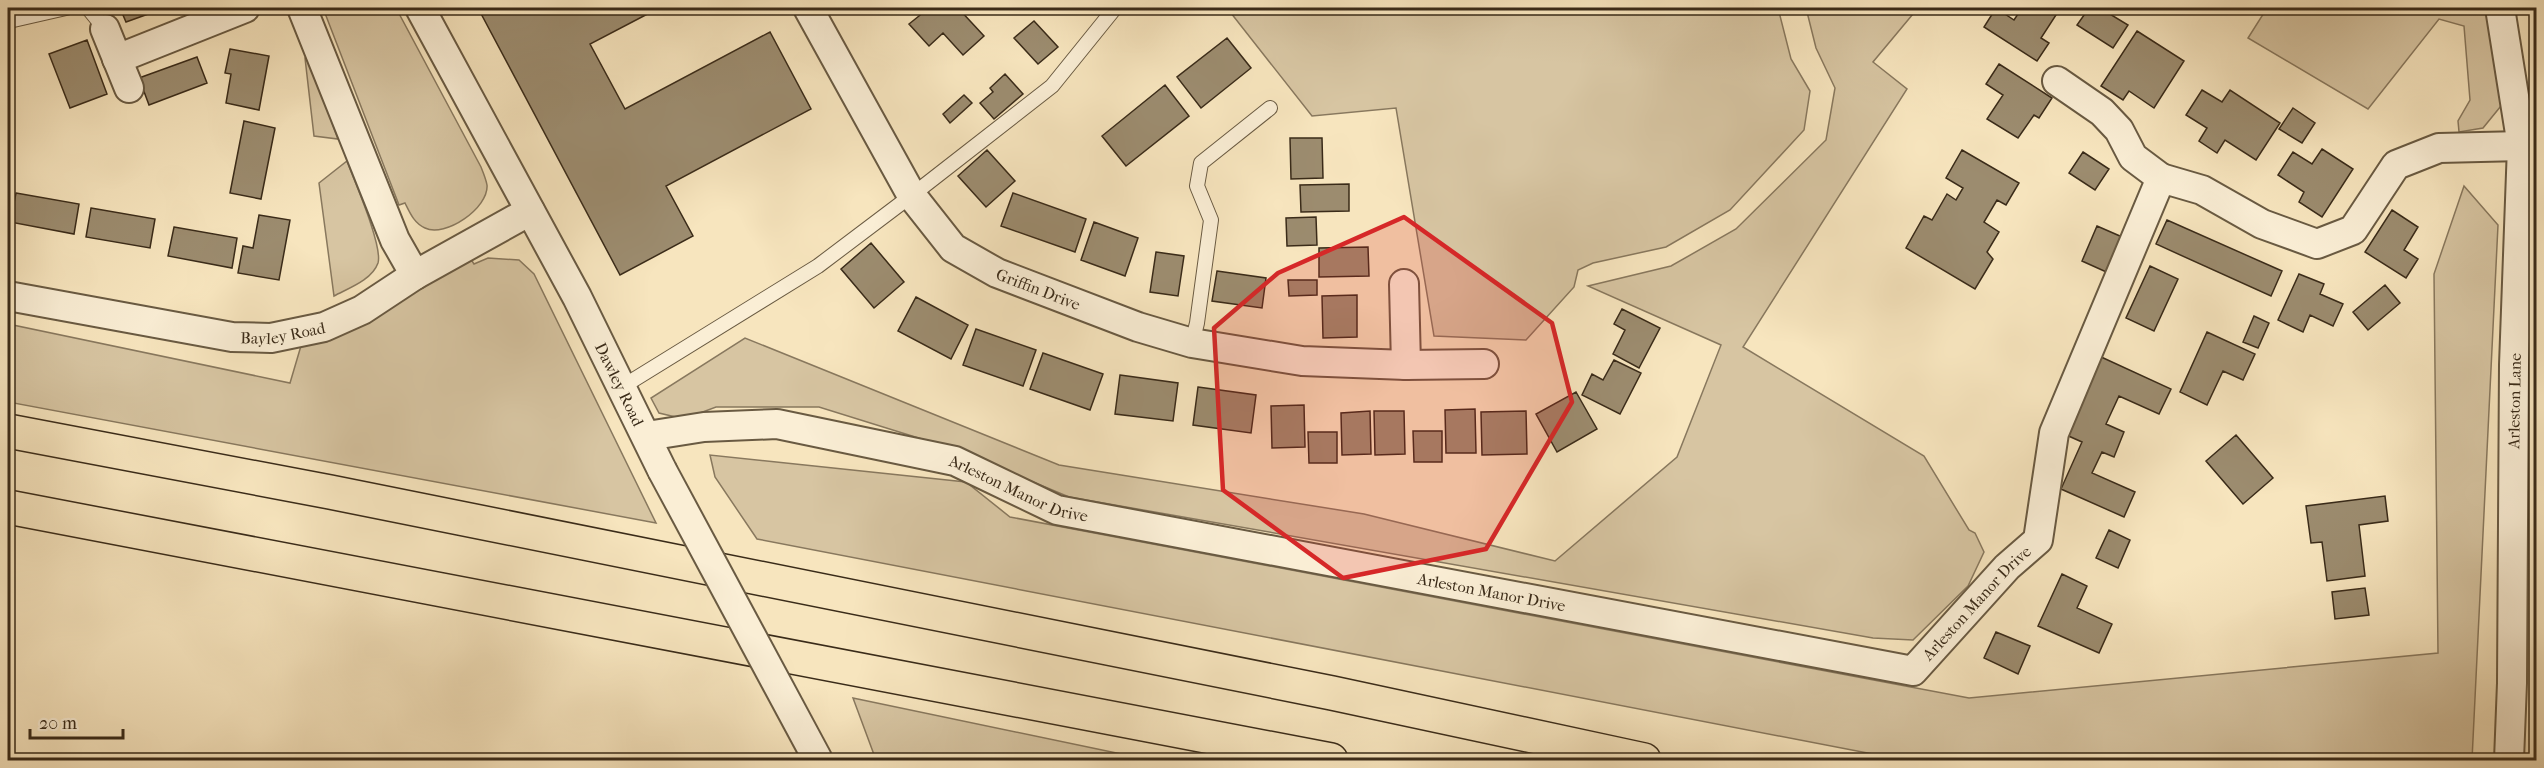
<svg xmlns="http://www.w3.org/2000/svg" width="2544" height="768" viewBox="0 0 2544 768" font-family="'IM FELL French Canon',serif">
<style>
.green{fill:#d7c5a2;stroke:#88785e;stroke-width:1.5}
.building{fill:#9c8c6f;stroke:#3a2b19;stroke-width:1.5}
.lines{fill:none;stroke-linecap:round;stroke-linejoin:round}
.lane-casing{stroke:#695a42;stroke-width:16}
.street-casing{stroke:#695a42;stroke-width:32}
.highway-casing{stroke:#3a2b19;stroke-width:36}
.lane{stroke:#faeed5;stroke-width:14}
.street{stroke:#faeed5;stroke-width:28}
.highway{stroke:#f7e5be;stroke-width:33}
.street-bridge-casing{stroke:#695a42;stroke-width:32;stroke-linecap:butt}
.street-bridge{stroke:#faeed5;stroke-width:28}
.marked{fill:#d62828;fill-opacity:0.2;stroke:#d62828;stroke-width:4.5;stroke-linejoin:round}
.labels{text-anchor:middle;stroke-width:5;stroke-linejoin:round;paint-order:stroke}
.street-label{font-size:16px;fill:#3a2b19;stroke:#faeed5}
</style>
<rect width="100%" height="100%" fill="#f7e5be"/>
<filter id="stains"><feTurbulence type="fractalNoise" baseFrequency=".00333" numOctaves="4"/><feColorMatrix values="0 0 0 0 .2 0 0 0 0 .09 0 0 0 0 .02 0 0 0 .5 -.17"/></filter>
<radialGradient id="worn" r=".72"><stop offset=".6" stop-color="#630" stop-opacity="0"/><stop offset="1" stop-color="#630" stop-opacity=".3"/></radialGradient>
<path class="green" d="M323 8H396L481 167C483 172 486 179 487 185 489 208 445 238 425 228 414 223 410 213 405 203L399 205Z
M1227 8H1552L1556 12 1566 8H1778L1791 59 1810 91 1804 130 1730 210 1666 247 1593 263 1578 270 1574 287 1526 340 1434 336 1396 108 1312 116Z
M1806 8H1918L1873 62 1907 89 1743 347 1924 456 1969 530 1975 533 1984 552 1968 586 1913 640 1873 638 1069 497 957 450 819 407H716L684 419 659 413 651 398 745 338 1059 465 1364 514 1555 561 1677 457 1721 345 1588 286 1671 266 1736 229 1826 140 1835 88 1816 48Z
M2267 8H2488L2505 101 2483 128 2459 132 2458 121 2470 100 2464 26 2439 19 2368 109 2248 38Z
M308 57 338 139 314 136 305 58Z
M347 161C354 180 383 246 378 263 372 280 349 288 334 296L319 183Z
M2464 186 2498 225 2472 760H1918L1883 756 757 539 715 477 710 455 966 482 1010 517 1969 698 2438 653 2434 274Z
M470 258 474 264 488 258 519 260 534 274 656 523 8 402V324L290 383 303 339Z
M853 698 1150 760H876Z"/>
<path class="building" d="M120 8H165L126 22Z
M478 8H659L590 44 625 109 770 32 811 109 666 186 693 236 620 275Z
M929 8H958L984 36 963 55 943 33 929 46 909 24Z
M1996 8 2014 20 2022 8H2045L2056 15 2041 38 2049 43 2037 61 1984 27Z
M2089 8H2100L2128 25 2113 48 2077 25Z
M1034 21 1058 47 1038 64 1014 38Z
M2137 31 2184 61 2154 108 2129 91 2123 100 2101 86Z
M1227 38 1251 68 1201 108 1177 77Z
M87 40 107 94 70 108 49 54Z
M230 49 269 56 259 110 226 103 231 74 225 73Z
M197 57 207 83 149 105 139 78Z
M1999 64 2052 98 2039 118 2034 115 2018 138 1987 119 2003 95 1986 84Z
M1005 74 1023 94 994 119 980 103 993 92 990 88Z
M1165 85 1189 116 1126 166 1102 136Z
M2202 90 2222 102 2230 90 2280 123 2256 160 2225 140 2217 153 2199 141 2207 128 2186 115Z
M964 95 972 103 950 123 943 114Z
M2293 108 2315 123 2302 143 2279 129Z
M244 121 275 128 261 199 230 193Z
M1290 138H1322L1323 178 1291 179Z
M2322 149 2353 169 2322 217 2299 202 2304 192 2278 175 2293 152 2312 164Z
M987 150 1015 181 986 207 958 176Z
M1962 150 2019 183 2006 205 1997 200 1984 222 1999 232 1987 252 1993 259 1975 289 1906 248 1924 216 1932 220 1947 194 1956 200 1963 188 1946 178Z
M2083 152 2109 169 2095 190 2069 173Z
M1349 184V211L1301 212 1300 185Z
M16 193 79 204 74 234 10 222Z
M1013 193 1086 219 1075 252 1001 226Z
M91 208 155 219 150 248 86 237Z
M2392 210 2418 227 2404 250 2418 259 2406 278 2365 252Z
M259 215 290 220 279 280 238 273 243 246 253 248Z
M1316 217 1317 245 1287 246 1286 218Z
M2167 220 2282 271 2271 296 2156 244Z
M1094 222 1138 238 1125 276 1081 260Z
M2097 226 2129 240 2113 275 2082 261Z
M174 227 237 238 232 268 168 256Z
M871 243 904 282 874 308 841 269Z
M1368 247 1369 276 1319 277V248Z
M1156 252 1184 256 1178 296 1150 292Z
M2150 266 2178 279 2154 331 2126 318Z
M1217 271 1266 278 1262 308 1212 301Z
M2299 274 2324 284 2320 294 2343 304 2333 326 2310 315 2303 332 2278 320Z
M1288 280H1317V295L1289 296Z
M2385 285 2400 303 2368 330 2353 312Z
M1357 295V337L1323 338 1322 296Z
M916 297 968 325 951 359 898 331Z
M1622 309 1660 328 1639 368 1613 354 1625 330 1614 324Z
M2254 316 2269 323 2258 348 2243 342Z
M976 329 1036 350 1023 386 963 365Z
M2207 332 2255 354 2243 380 2223 371 2207 405 2180 392Z
M1043 353 1103 374 1090 410 1030 389Z
M2099 356 2171 389 2159 414 2119 396 2106 424 2124 432 2114 457 2102 452 2092 473 2135 492 2124 517 2061 489 2082 442 2064 434Z
M1614 360 1641 373 1620 414 1582 395 1592 374 1603 380Z
M1120 375 1178 383 1173 421 1115 414Z
M1198 387 1256 395 1251 433 1193 425Z
M1576 392 1597 429 1557 452 1536 414Z
M1304 405 1305 447 1272 448 1271 406Z
M1475 409 1476 453H1446L1445 410Z
M1370 411 1371 454 1342 455 1341 413Z
M1374 411H1404L1405 454 1375 455Z
M1526 411 1527 454 1482 455 1481 412Z
M1413 431H1442V462H1414Z
M1308 432H1337V463H1309Z
M2236 435 2273 478 2243 504 2206 461Z
M2385 496 2388 521 2359 525 2365 576 2327 581 2322 542 2311 543 2306 506Z
M2109 530 2130 540 2118 568 2096 558Z
M2062 574 2087 586 2077 608 2112 624 2099 653 2038 626Z
M2365 588 2369 615 2335 619 2332 592Z
M1996 632 2030 646 2018 674 1984 658Z"/>
<g class="lines">
<defs>
<path id="lane" d="M88 8 105 29
M9 21 66 8
M1192 343 1197 323 1211 220 1197 186 1201 163 1270 108
M622 387 818 266 920 189 1052 86 1115 8"/>
<g id="street">
<path d="M302 8 395 240 415 275"/>
<path id="s1" d="M420 8 577 297 662 470"/>
<path id="s2" d="M808 8 912 196 953 248 997 273 1138 327 1192 343 1302 361 1406 365 1484 364"/>
<path d="M2500 8 2522 146 2514 365 2512 683 2509 760"/>
<path d="M105 29 129 88"/>
<path d="M117 59 245 8"/>
<path d="M2057 81 2102 112 2119 130 2133 157 2161 178"/>
<path d="M1404 284 1406 365"/>
<path id="s3" d="M8 296 232 337 271 338 324 327 362 310 415 275 530 211"/>
<path id="s4" d="M647 436 704 427 777 424 955 461 1057 510 1913 671 2007 567 2038 540 2054 433 2161 178 2202 190 2262 224 2317 244 2353 230 2396 165 2439 148 2522 146"/>
</g>
<path id="highway" d="M8 431 330 492 1332 693 1644 760
M8 507 1331 760"/>
</defs>
<use href="#lane" class="lane-casing"/>
<use href="#street" class="street-casing"/>
<use href="#highway" class="highway-casing"/>
<use href="#lane" class="lane"/>
<use href="#street" class="street"/>
<use href="#highway" class="highway"/>
<defs>
<path id="street-bridge" d="M662 470 818 760"/>
</defs>
<use href="#street-bridge" class="street-bridge-casing"/>
<use href="#street-bridge" class="street-bridge"/>
</g>
<path class="marked" d="M1404 217 1552 323 1572 402 1486 549 1343 578 1223 490 1214 328 1278 273Z"/>
<g class="labels">
<g class="street-label">
<text dy="6" stroke="none"><textPath href="#s2" startOffset="376">Griffin Drive</textPath></text>
<text dy="6" stroke="none"><textPath href="#s3" startOffset="279">Bayley Road</textPath></text>
<text dy="6" stroke="none"><textPath href="#s1" startOffset="426">Dawley Road</textPath></text>
<text transform="translate(2514 401) rotate(-89)" y="6">Arleston Lane</text>
<text dy="6" stroke="none"><textPath href="#s4" startOffset="382">Arleston Manor Drive</textPath></text>
<text dy="6" stroke="none"><textPath href="#s4" startOffset="868">Arleston Manor Drive</textPath></text>
<text dy="6" stroke="none"><textPath href="#s4" startOffset="1390">Arleston Manor Drive</textPath></text>
</g>
</g>
<rect width="2544" height="768" fill="none" stroke="#f7e5be" stroke-width="30"/>
<rect x="9" y="9" width="2526" height="750" fill="none" stroke="#3a2b19" stroke-width="3"/>
<rect x="15" y="15" width="2514" height="738" fill="none" stroke="#3a2b19" stroke-width="1.5"/>
<path d="M30 729v9h93v-9" fill="none" stroke="#3a2b19" stroke-width="3"/>
<text x="39" y="729" font-size="18" fill="#3a2b19" stroke="#faeed5" stroke-width="4.5" paint-order="stroke">20 m</text>
<rect width="100%" height="100%" filter="url(#stains)"/>
<rect width="100%" height="100%" fill="url(#worn)"/>
</svg>
